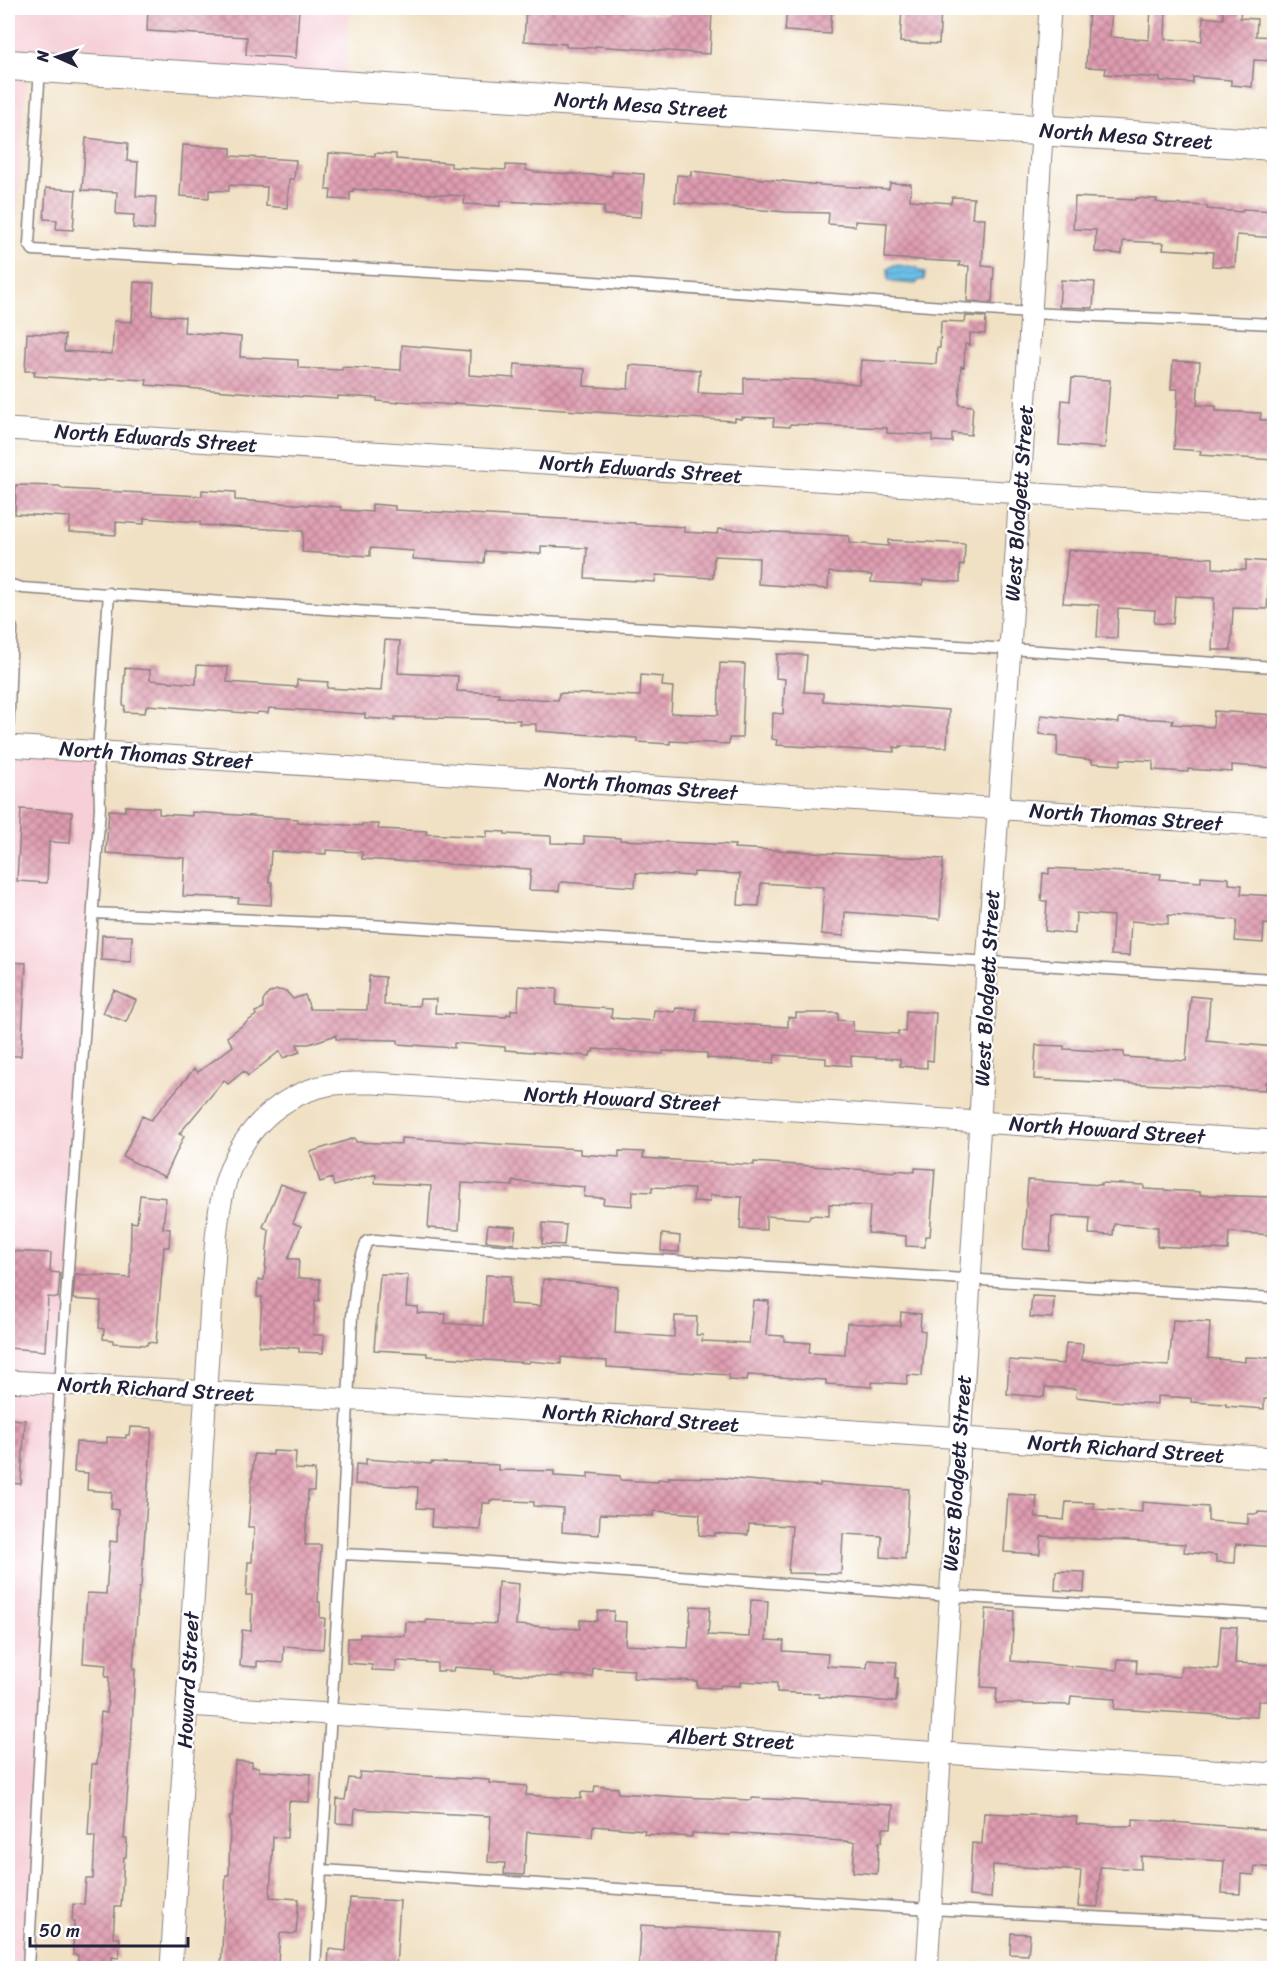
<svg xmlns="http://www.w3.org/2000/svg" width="1282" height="1976" viewBox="0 0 1282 1976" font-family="Sriracha,sans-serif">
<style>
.built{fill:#f6cfd7}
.water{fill:url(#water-rules);stroke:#477192;stroke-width:1.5}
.building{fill:url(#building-cross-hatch)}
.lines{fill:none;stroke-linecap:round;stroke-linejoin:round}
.lane-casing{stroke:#8a8280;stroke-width:13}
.street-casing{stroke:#8a8280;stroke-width:23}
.secondary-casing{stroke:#8a8280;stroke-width:32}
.lane{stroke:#fff;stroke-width:10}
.street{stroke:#fff;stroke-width:21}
.secondary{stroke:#fff;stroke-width:30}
.labels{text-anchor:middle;stroke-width:4.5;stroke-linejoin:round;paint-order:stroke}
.street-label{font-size:21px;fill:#22223b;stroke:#fff}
</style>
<defs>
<pattern id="water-rules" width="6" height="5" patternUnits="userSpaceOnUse" patternTransform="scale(1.5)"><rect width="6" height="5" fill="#6cc0e8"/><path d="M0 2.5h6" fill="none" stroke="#589cbd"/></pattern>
<pattern id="building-cross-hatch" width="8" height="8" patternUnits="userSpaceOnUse" patternTransform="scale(1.5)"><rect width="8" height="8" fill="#df9cb0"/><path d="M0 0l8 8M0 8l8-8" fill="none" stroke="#b47f90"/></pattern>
</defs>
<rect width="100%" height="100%" fill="#fff"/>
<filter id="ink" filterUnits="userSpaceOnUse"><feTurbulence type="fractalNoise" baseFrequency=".0167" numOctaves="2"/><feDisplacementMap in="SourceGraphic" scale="12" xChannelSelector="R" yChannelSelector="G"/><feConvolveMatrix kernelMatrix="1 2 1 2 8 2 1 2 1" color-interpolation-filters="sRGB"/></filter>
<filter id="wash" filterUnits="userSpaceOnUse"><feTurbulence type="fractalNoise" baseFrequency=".008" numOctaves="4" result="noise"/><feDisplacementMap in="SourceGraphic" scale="24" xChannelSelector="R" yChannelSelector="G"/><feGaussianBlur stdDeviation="1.35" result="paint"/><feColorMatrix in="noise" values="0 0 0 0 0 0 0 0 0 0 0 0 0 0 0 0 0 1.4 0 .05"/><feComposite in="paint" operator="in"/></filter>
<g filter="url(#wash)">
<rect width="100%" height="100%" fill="#f1e1c4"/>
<path class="built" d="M8 8H350L345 87 27 66 8 353Z
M8 746 98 751 28 1968H8Z"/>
<path class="water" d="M894 265 916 267 920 271 925 272 924 280H919L916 284 892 282 888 279V269Z"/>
<g id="blocks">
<path class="building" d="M148 8H299L296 58 246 55 247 37 147 31Z
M526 8H596L633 9V12L668 14V8H687V10L712 11 710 54 595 46V48L566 47V44L524 41Z
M787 8H832L830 34 785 31Z
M902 8H941L939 44 900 42Z
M1089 8H1112L1110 37 1149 40 1151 8H1166L1165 39 1202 41 1203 17 1223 19V8H1241L1240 18 1257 19 1256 36 1275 37V61L1254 60 1252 87 1231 85V80L1193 77V83L1160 81V78L1105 74 1106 68 1086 67Z
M86 138 128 143 127 161 138 162 136 196 156 197 154 230 133 228 134 215 116 214 117 192 82 190Z
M183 145 231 148V156L296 160 294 179H289L287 208 266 206 267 187 229 185V191L209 190V198L180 196Z
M329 153 375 156V153L396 154V159L451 163V167L506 170V165L526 166V170L535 172 612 176V172L644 174 641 217 604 215V206L500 201V206L464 204 465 196 353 189V192H350V200L330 199 331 190H326Z
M691 171 820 185 889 189 890 183 911 184 910 200 951 203 952 197 974 198 972 218H985L982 266 994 267 992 303 967 301 969 266H959L960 262 885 258 887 223 855 221V226L828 224 829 213 786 212 675 202 677 175 691 176Z
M46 188 76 190 73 230 56 229 57 220 44 219Z
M1075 197 1136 200V198L1157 199 1156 202 1167 204 1207 206V209L1242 212 1243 209 1275 211V238L1237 235 1235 267 1212 266 1213 252 1163 249 1164 243 1123 241 1122 254 1095 252 1096 230 1073 229Z
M1061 280 1095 282 1093 308 1059 307Z
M134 282 154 283 152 315 185 317 184 332 241 337 240 357 298 360V368L342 370V367L401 370 402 345 470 351 469 375 514 378 515 364 585 369 584 386 628 389 630 365 700 370 698 393 744 395V378L814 380 859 384 861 360 936 364 937 348H940L941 321 965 322 966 316 986 317 985 334 970 333V345L965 344 964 367 961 366 959 405 973 406 971 435 952 433V442L932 441V435L887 433V428L790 424V427L773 426 774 418 741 417V419L735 418V421L454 403V405L398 401V403L377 401V398L338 396V399L305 397 146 385 147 380 108 378V380H90L34 376 35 371H25L27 333 65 335 64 351 112 354 114 321 132 322Z
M1173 361 1200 362 1197 405 1216 406V411L1261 413 1260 420H1275L1273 460 1200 455 1201 451 1174 449 1178 389H1171Z
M1072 378 1110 380 1105 448 1059 445 1062 400 1070 401Z
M16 485 59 486 63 489 202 496V490L235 492V500L341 507V510L372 512V504L395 506V510L635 523V524L684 527V532L717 534 718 529 834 535 849 536V543L888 546V540L965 544 964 565H960V582L923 580V585L871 582 872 575 829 572 828 589 758 584 759 558 714 556 713 578 656 575 655 582 585 578 587 548 541 546V554L485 551 484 563 413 559 414 551 370 548V556L302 552 303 531 200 525V522L144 518V524L116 522V535L69 532 70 517 15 514Z
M1068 550 1213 558V568L1246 570V560L1270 562 1267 609 1233 608 1231 650H1212L1214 598 1175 596 1173 624 1154 623 1155 610 1118 608 1117 638 1097 637 1099 605 1063 603Z
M385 640 400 641 398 673 458 676 457 691 499 693 498 697 558 700 559 693 640 696 641 675 663 677 662 686 673 687 671 713 718 715 720 663 745 664 742 738H729V744L670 741V744L637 742V738L536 731V724H519L520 720 395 717V720L365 718V714L269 708 268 713 258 712 257 714 148 705 146 707 145 713 124 712 125 706 123 705 125 668 150 670V680L196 684 197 665 228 667 227 682 297 687V680L328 682 327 688 381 691Z
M777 654 807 655 804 692 823 693V701L949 710 947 747 900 746V748L894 747V752L776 745 777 740 772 739 773 713 783 714 785 679 776 678Z
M1214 711 1275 715V768L1232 765V772L1188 769V772L1153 770V761L1121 759 1120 765 1092 763V760L1057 756 1058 736 1039 734 1041 715 1119 723V718L1156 719 1173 720 1172 724 1213 727Z
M125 806 159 808V814L192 816V812L298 819V822L362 826V824H379L378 829 427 831 426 834 487 837V831L505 832V834L551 836V843L584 844V836L620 838V840L735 845 734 848 943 859 940 919 845 912 844 936 821 934 824 887 761 883 759 906 738 905 740 874 694 872V876L636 873 635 887 562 882 560 883 559 891 529 890 531 869 362 859V852L326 850V854L271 851 269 882H272L271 905 238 903 239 898 183 896 185 858 106 853 109 810 125 811Z
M21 809 72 812 70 843 49 842 47 883 17 881Z
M1049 868 1161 874 1160 879 1201 882V876L1229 878V884L1242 885 1241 894 1275 896V925L1264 924 1263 943 1235 941 1237 920 1168 915V924L1131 921 1129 956 1111 955 1113 916 1076 913 1075 934 1045 931 1047 901H1041L1043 873 1049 874Z
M102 935 132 936 131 962 101 960Z
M8 962 26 963 21 1056H8Z
M369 976 385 977 384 1005 419 1006 420 999H436L435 1013 506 1017 507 1014 511 1015V1010H518L519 986 557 989 556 1005 612 1009 611 1018 653 1021 654 1010 675 1012 676 1008 697 1009 696 1022 788 1027V1017L796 1018V1013H838V1020L853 1021V1031L898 1034V1031L905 1032 906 1011 936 1013 933 1061 927 1060V1068L900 1066V1059L851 1056V1066L826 1064V1058L775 1055 774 1063 707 1058V1053L663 1051V1054L593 1049V1052H591L590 1056 505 1050V1047L454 1043V1048L398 1044V1040L336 1039V1035L309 1044H297L300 1052 283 1058 280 1051 248 1076 244 1071 228 1084 224 1080 179 1134 184 1136 165 1177 123 1157 142 1116 151 1120 194 1069 198 1072 233 1046 227 1037 256 1015 255 1012 263 1009V1001L269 993 277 990 286 991 293 999 305 995 310 1009 367 1010Z
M114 990 136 1000 126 1022 103 1013Z
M1191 996 1210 998 1207 1041 1275 1047V1083L1266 1082V1090L1034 1079 1036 1045 1064 1046V1049L1124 1052V1057L1186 1061Z
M355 1138 356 1142 401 1144V1138L580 1149V1154L619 1157V1151L644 1152 643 1158 754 1165V1162L895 1172 896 1170 915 1172V1168L935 1169 930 1236H925V1247L906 1246V1236L868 1233 870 1206 829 1204V1216L810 1215 809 1219 766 1216V1230L740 1229 742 1197 710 1195V1202L693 1201 694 1189 652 1187V1192L633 1191 632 1206 603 1204 604 1198 584 1197 585 1187 513 1181V1186L462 1183 459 1230 428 1228 431 1186 375 1183 376 1174 334 1186 332 1178 320 1182 310 1152Z
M1028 1180 1101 1185V1183L1144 1185V1189L1200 1192V1195L1272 1197 1270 1235 1229 1232 1228 1250 1157 1246 1158 1227 1114 1224 1113 1235 1089 1234 1090 1218 1052 1216 1050 1251 1023 1249Z
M281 1184 305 1194 293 1223 301 1226 288 1259H299L298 1278 320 1279 319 1301 315 1300 313 1335H324L323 1353 299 1352V1348L259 1346 262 1297H257L258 1280H264L269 1230 263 1227Z
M140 1195 166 1198 163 1228 170 1229 169 1247H164L156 1343 148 1342 147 1345 113 1343V1340L103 1339 104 1329 99 1328 101 1301 73 1299 75 1274 130 1278 131 1222 137 1223Z
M543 1223 566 1225 564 1245 542 1244Z
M488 1225 516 1227 514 1244 486 1241Z
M662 1234 680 1236 679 1252 661 1251Z
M8 1251 51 1253 50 1272 60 1273 58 1298 48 1297 45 1351 8 1348Z
M380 1274 408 1275 406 1306 418 1307 417 1313 446 1314 445 1323 483 1326 486 1275 511 1276 510 1304 541 1306 543 1279 617 1287 615 1333 674 1337 675 1316 697 1317 696 1335H703L702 1341 749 1343 753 1300 769 1301 766 1335 784 1336V1341L810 1343 809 1353 845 1355 847 1323 900 1326 901 1312 921 1314 920 1330 925 1331 922 1376 908 1375 907 1384 872 1382V1387L826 1384V1380L748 1375 747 1381 729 1380V1375L607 1367V1361L561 1357V1364L529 1361V1363L427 1356V1353L374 1350Z
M1032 1296 1054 1297 1053 1318 1030 1317Z
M1173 1320 1210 1322 1208 1358 1245 1362V1357L1275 1358V1399H1264V1409L1226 1406V1404L1191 1402V1398L1157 1396V1404L1110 1401 1076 1397 1077 1389 1045 1387 1044 1397 1007 1394 1009 1360 1064 1364 1066 1343 1083 1344 1082 1360 1169 1366Z
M8 1419 25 1420 21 1484 8 1483Z
M130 1427 152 1428 142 1574 141 1588H139L133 1669H135L131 1746 124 1839H127L126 1857H124L121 1907H115L113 1938H120L119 1958 112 1957 111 1968H77L78 1955H73L74 1922H72L73 1904 84 1905 86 1879H93L95 1836H88L92 1764H97L101 1712 107 1713 109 1677H105L106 1665 83 1663 87 1593 106 1594 110 1541 117 1542 118 1510 111 1509 112 1492 87 1490 88 1473 74 1472 76 1442 107 1443V1437L126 1438V1435H129Z
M273 1451 296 1452 295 1469 315 1470 314 1491H308L305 1545H321L318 1602H320V1618H325L323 1649 284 1646 283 1663 257 1661V1667L240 1666 242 1630 251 1631 252 1595H246L248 1562H252L254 1527H248L254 1454 273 1455Z
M366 1459 431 1464V1462L498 1465V1470L554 1471V1476L588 1478V1473L620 1476V1480L658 1482V1479L669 1480V1477L724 1478 820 1486V1483L909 1489 905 1559 881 1557 882 1536 843 1534 841 1574 788 1573 792 1526 749 1524 748 1535 715 1533V1536L699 1535 700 1514 654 1511 653 1516 600 1514 599 1535 562 1532 563 1508 534 1506V1502L490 1500V1503H482L480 1530 431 1527 432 1509 417 1508 418 1487 355 1484 356 1464 366 1465Z
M1008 1494 1037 1496 1035 1517 1064 1520 1066 1502 1094 1503V1509L1142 1512V1502L1208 1507V1521L1248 1524V1514H1258V1512L1275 1513V1547L1236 1544 1235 1563 1216 1562V1555L1184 1552 1185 1544 1041 1536 1040 1554 1004 1552Z
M1056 1571 1085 1572 1084 1592 1055 1590Z
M498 1582 519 1584 516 1625 580 1629V1620L597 1621 598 1611H614L613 1621 626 1622 625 1645 688 1648 691 1606 710 1607 708 1635 749 1637 751 1600 768 1601 766 1640 784 1641 783 1651 828 1654 827 1666 867 1668 868 1660 897 1662 895 1678H898L896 1702 819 1697V1694L777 1692V1683L740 1681V1686L721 1685 720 1688 697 1687V1681L633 1678 634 1670 593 1668 592 1677 562 1675V1677L495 1673V1670L454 1667 453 1671H437V1663L396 1661V1671L372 1670V1665L347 1663 348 1638H360V1634L405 1636 406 1622 426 1623V1620L496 1624Z
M986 1609 1014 1611 1011 1661 1117 1670 1118 1659 1137 1660 1136 1674 1180 1677 1181 1666 1218 1669 1221 1626 1237 1627 1235 1663 1275 1665V1697H1271V1701H1258L1257 1717 1114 1709 1115 1699 1071 1696 1070 1705 996 1703 997 1688 981 1687Z
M235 1761 252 1762V1767H259V1771L311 1774 309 1802 289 1801 287 1838 273 1837 270 1897 299 1899 296 1934 280 1933 278 1963H275L274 1968H221L226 1875H229L230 1817H232Z
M360 1772 489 1780V1783L527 1786 526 1795 581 1799V1792L594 1793 595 1786 618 1788V1793L681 1797 751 1800 752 1798 893 1805 891 1828H883L882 1842H879L877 1874 853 1872 855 1842 731 1833 730 1835 692 1833V1837L644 1834 645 1830 593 1826 592 1837 527 1832 524 1875 504 1874 505 1863 488 1862 491 1816 355 1809 354 1824 336 1823 337 1799 345 1800 349 1778 359 1779Z
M984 1813 1077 1817 1076 1824 1109 1826H1133V1819L1275 1830V1868L1255 1866 1254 1875 1241 1874 1240 1894 1222 1893 1224 1861 1141 1856V1869L1100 1867 1098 1907 1078 1906 1081 1871 993 1865 991 1898 969 1896 972 1843 982 1844Z
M350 1898 400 1901 396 1968H328L329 1949 346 1951Z
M641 1925 777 1933 775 1968H639Z
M1011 1933 1030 1934 1028 1955 1010 1954Z"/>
</g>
</g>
<g filter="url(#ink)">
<use href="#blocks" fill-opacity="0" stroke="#8a8280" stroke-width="1.5"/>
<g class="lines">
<defs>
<path id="lane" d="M40 67 29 244 33 250 537 278 1030 313 1274 324
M8 584 22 588 369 612 1010 649 1274 667
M8 623 12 628 8 736
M93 913 370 925 1274 979
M341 1554 448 1559 949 1596 1274 1615
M322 1870 930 1909 1274 1926
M28 1968 60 1384 100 807 98 751 109 593
M315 1968 341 1554 352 1316 358 1266 367 1241 376 1240 511 1251 1274 1298"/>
<path id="street" d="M8 429 1274 509
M8 746 1274 826
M8 1381 467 1406 1274 1458
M187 1705 1274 1774
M171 1968 212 1288C215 1260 215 1230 221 1202 231 1144 270 1097 328 1085 343 1082 359 1083 374 1083L1274 1141
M927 1968 980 1122 987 964 1010 649 1050 8"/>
<path id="secondary" d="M8 65 1274 145"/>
</defs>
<use href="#lane" class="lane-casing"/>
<use href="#street" class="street-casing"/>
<use href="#secondary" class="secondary-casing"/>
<use href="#lane" class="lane"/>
<use href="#street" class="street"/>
<use href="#secondary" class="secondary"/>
</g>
</g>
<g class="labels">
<g class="street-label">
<text transform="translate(641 105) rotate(4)" y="7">North Mesa Street</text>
<text transform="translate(1126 136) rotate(4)" y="7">North Mesa Street</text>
<text transform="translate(156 438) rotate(4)" y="7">North Edwards Street</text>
<text transform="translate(641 469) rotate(4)" y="7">North Edwards Street</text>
<text transform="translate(1019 503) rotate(-86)" y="7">West Blodgett Street</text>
<text transform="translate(156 755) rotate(4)" y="7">North Thomas Street</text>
<text transform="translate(641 786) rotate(4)" y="7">North Thomas Street</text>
<text transform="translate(1126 817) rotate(4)" y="7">North Thomas Street</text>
<text transform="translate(987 988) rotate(-87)" y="7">West Blodgett Street</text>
<text transform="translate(622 1099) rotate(3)" y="7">North Howard Street</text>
<text transform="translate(1107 1130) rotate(4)" y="7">North Howard Street</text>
<text transform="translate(156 1389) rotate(3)" y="7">North Richard Street</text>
<text transform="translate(641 1418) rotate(4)" y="7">North Richard Street</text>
<text transform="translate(1126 1449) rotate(4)" y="7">North Richard Street</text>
<text transform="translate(957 1473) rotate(-86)" y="7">West Blodgett Street</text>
<text transform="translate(188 1680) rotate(-87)" y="7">Howard Street</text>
<text transform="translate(731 1739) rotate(3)" y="7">Albert Street</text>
</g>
</g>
<rect width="1282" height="1976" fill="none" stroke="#fff" stroke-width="30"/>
<g transform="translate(57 57) rotate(273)" stroke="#ffffff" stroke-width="4.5" paint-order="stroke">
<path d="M0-4.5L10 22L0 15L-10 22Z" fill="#22223b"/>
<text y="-9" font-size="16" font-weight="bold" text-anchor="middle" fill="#22223b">N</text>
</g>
<path d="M30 1937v9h158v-9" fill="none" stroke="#22223b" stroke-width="3"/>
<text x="39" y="1937" font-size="18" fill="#22223b" stroke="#ffffff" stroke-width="4.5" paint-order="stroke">50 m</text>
</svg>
